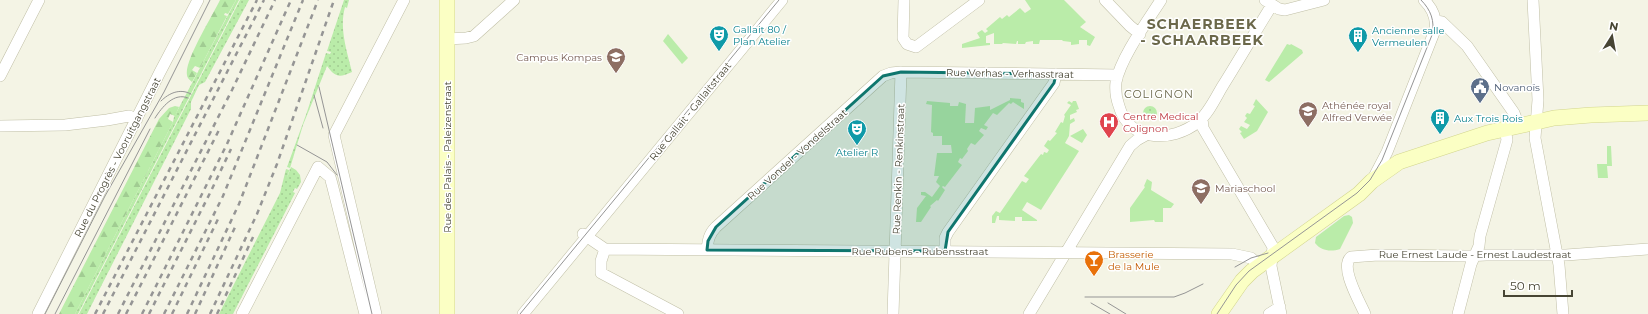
<svg xmlns="http://www.w3.org/2000/svg" width="1648" height="314" viewBox="0 0 1648 314" font-family="Montserrat,sans-serif">
<style>
.grass{fill:url(#grass-dots)}
.forest{fill:url(#forest-firs)}
.garden{fill:#baeca9}
.lines{fill:none;stroke-linecap:round;stroke-linejoin:round}
.street-casing{stroke:#c0bfa6;stroke-width:12}
.secondary-casing{stroke:#d2d58e;stroke-width:16}
.street{stroke:#fff;stroke-width:11}
.secondary{stroke:#fbffc4;stroke-width:15}
.tram{stroke:#959595;stroke-width:1}
.rail{stroke:#959595;stroke-width:2.5;stroke-dasharray:5 5;stroke-linecap:butt}
.marked{fill:#0f766e;fill-opacity:0.2;stroke:#0f766e;stroke-width:3;stroke-linejoin:round}
.labels{text-anchor:middle;stroke-width:3;stroke-linejoin:round;paint-order:stroke}
.culture-label{font-size:10px;fill:#0d838f;stroke:#fff;text-anchor:start}
.education-label{font-size:10px;fill:#785e54;stroke:#fff;text-anchor:start}
.street-label{font-size:10px;fill:#474534;stroke:#fff}
.service-label{font-size:10px;fill:#4e5e75;stroke:#fff;text-anchor:start}
.health-label{font-size:10px;fill:#be3a42;stroke:#fff;text-anchor:start}
.food-label{font-size:10px;fill:#c56008;stroke:#fff;text-anchor:start}
.neighbourhood-label{font-size:11px;letter-spacing:1px;fill:#6b684a;stroke:#fff}
.district-label{font-size:14px;font-weight:bold;letter-spacing:1px;fill:#6b684a;stroke:#fff}
</style>
<defs>
<pattern id="grass-dots" width="8" height="8" patternUnits="userSpaceOnUse"><rect width="8" height="8" fill="#baeca9"/><path d="M2 2h.1M6 6h.1" fill="none" stroke="#a1cc92" stroke-width="1.8" stroke-linecap="round"/></pattern>
<pattern id="forest-firs" width="22" height="20" patternUnits="userSpaceOnUse"><rect width="22" height="20" fill="#baeca9"/><path d="M5 1l3.5 6h-7zM16 11l3.5 6h-7z" fill="#a1cc92"/></pattern>
</defs>
<rect width="100%" height="100%" fill="#f4f4e5"/>
<path class="grass" d="M236 0H239L78 314H75L173 122 174 117Z
M240 0H249L205 82 199 85 191 102V109L87 314H79Z
M344 0H349L347 8 345 7C339 29 347 51 352 72 339 78 335 77 327 66L303 125 287 178 291 167 296 170 300 175 301 182 297 189 295 188 293 192 295 193 233 314H219L280 193 286 169 289 170 290 168 287 167 307 112 326 53 330 54 331 52 327 51Z
M1143 113a7 7 0 1 1 14 0a7 7 0 1 1-14 0Z"/>
<path class="forest" d="M220 0H236L228 14 225 13 224 15 227 16 200 68 195 66 192 70 197 73 192 82C190 80 187 78 187 75 184 61 213 15 220 0Z
M175 106 179 107 175 116 170 114 168 119 173 122 75 314H59L159 119 169 108Z"/>
<path class="garden" d="M1025 0H1064L1086 22 1080 27 1095 37 1090 46 1087 45V40H1079V44L1071 45V42L1063 41 1062 40H1040L1039 44H1033V41L1026 42 1025 44H1018V41H1017L1016 44 1003 43 1002 44H994V33L986 36V43H990V45L962 48V44L980 38 977 33 982 30 985 33 988 31 986 29 1000 17 1002 19 1007 15 1009 17 1020 8 1025 13 1031 9Z
M668 34 688 58 682 64 663 41Z
M1287 44 1290 45 1291 44 1302 50 1303 53 1269 82 1265 80Z
M1010 98 1021 99V102L1024 103V109L1013 102 1011 104 1009 103 997 115 993 113 984 125 988 127 986 130 981 128 979 131 984 135 975 145 971 143 967 149 968 151 962 159 960 158 958 162 962 165 945 187 943 186 942 187 945 190 938 201 937 200 930 206 931 207 921 222H916L917 208 926 196 921 195V192H925L932 197 940 186 936 182 939 176H934L937 153H952L951 145H942V136H933V133L931 132 932 105 926 104 927 101 950 103V106H958L959 102 966 104 965 123H974L975 108 990 106V110L1010 100Z
M1256 99 1268 112 1257 131 1244 139 1240 133 1242 132 1239 129 1241 126 1247 129 1250 125 1244 122 1247 118 1245 116 1247 113 1250 114 1255 106 1253 105Z
M1069 101 1072 103 1073 101H1076L1079 109 1076 110 1077 112 1070 115V120L1074 118 1075 121 1070 124 1069 136 1065 143 1079 151 1041 210 1027 202 1022 210 1037 220V221H1022V217H1015V221L999 220V216H997L995 223H992V216L996 211 1000 213 1022 181 1026 183 1029 179 1024 176 1041 154 1043 155 1044 152 1047 153 1049 150 1044 146 1048 140 1050 141 1057 133 1055 132 1061 122 1063 123 1065 116 1064 115 1071 105 1067 103Z
M1083 129 1087 135 1082 143 1070 136Z
M1607 146H1611L1612 166H1607L1608 178H1598L1597 164H1607Z
M1147 179 1152 182 1151 190 1174 204 1171 208H1163V222H1155L1154 220 1130 222V208L1145 187 1144 186Z
M1349 215 1352 217 1353 223 1340 249C1331 252 1321 251 1315 243L1316 237 1344 216Z"/>
<g class="lines">
<defs>
<path id="street" d="M904 0 903 38 907 44 916 47 979 0
M1105 0 1130 26 1140 34
M1161 0C1147 22 1121 57 1116 82 1115 91 1116 98 1119 106 1129 142 1172 143 1198 122 1208 114 1215 99 1222 87 1239 60 1255 32 1272 5
M1265 0 1279 9 1285 10 1324 0
M1533 0 1538 100 1535 138 1559 265 1563 314
M1436 21 1442 22 1467 46 1514 113 1519 126
M447 39 466 38 474 36 514 0
M0 76 39 0
M1202 118 1203 128 1273 247 1271 266 1281 314
M0 126 65 125 107 120 129 116 137 119
M1374 177 1387 152 1435 30C1437 18 1433 9 1424 0
M583 234 605 249 1232 254 1251 258 1259 265
M605 249 601 261V273L678 314
M707 250C708 240 709 234 716 227L883 76 891 73 901 72 1118 75
M945 251V238L948 232 1054 83 1056 74
M38 314 160 72 198 0
M242 314 318 167 330 177 332 184 365 314
M376 314 334 135 404 0
M523 314 782 0
M893 314 901 72
M1029 314 1130 146 1137 140 1146 135
M1269 314 1280 307
M1365 314C1360 302 1339 267 1351 257L1378 255 1466 256 1486 255H1566L1648 249
M1458 314 1471 264 1479 246 1480 236 1507 140 1505 129"/>
<path id="secondary" d="M447 314V0
M1219 314 1242 281 1252 271 1359 194 1372 181 1399 162 1487 133 1554 118 1591 115 1648 113"/>
</defs>
<use href="#street" class="street-casing"/>
<use href="#secondary" class="secondary-casing"/>
<use href="#street" class="street"/>
<use href="#secondary" class="secondary"/>
<path class="tram" d="M319 87 372 314
M314 95 323 128
M161 101C169 93 180 88 191 94
M155 118C162 107 174 92 188 98
M297 145 327 162 337 175
M1235 267 1251 258 1268 253
M1085 297H1174L1185 293 1203 284
M1091 303 1110 314
M1108 303 1126 314
M45 314 105 196 164 92 210 0
M55 314 150 129
M520 314 779 0
M1217 314 1236 285 1249 271 1357 193 1370 180 1382 160 1432 35C1435 21 1431 10 1421 0"/>
<path class="rail" d="M95 314 257 0
M103 314 264 0
M118 314 232 90 275 0
M126 314 220 128
M142 314 227 144 291 0
M149 314 211 191 231 149
M164 314 223 196 303 0
M172 314 220 215
M187 314 239 204 318 0
M195 314 236 225
M210 314 257 214 277 164 334 0
M217 314 254 235"/>
</g>
<path class="marked" d="M901 72 1056 74 1054 83 948 232 945 251 707 250 708 241 716 227 883 76Z"/>
<defs>
<symbol id="theatre-pin" viewBox="-11 -11 22 30"><path d="M0 17L-7.5 6A9.5 9.5 0 1 1 7.5 6Z" fill="#0f9aa8" stroke="#fff"/><path d="M-5-5.5Q0-4 5-5.5V0Q5 5 0 6Q-5 5-5 0ZM-3.3-2.5H-1v1.5H-3.3ZM1-2.5H3.3v1.5H1ZM-2.8 1Q0 5.5 2.8 1Z" fill="#fff"/></symbol>
<symbol id="building-pin" viewBox="-11 -11 22 30"><path d="M0 17L-7.5 6A9.5 9.5 0 1 1 7.5 6Z" fill="#0f9aa8" stroke="#fff"/><path d="M-4-6H4V6H1V3H-1V6H-4ZM-2.5-4.3h1.7v1.8h-1.7ZM.8-4.3h1.7v1.8H.8ZM-2.5-1h1.7V.8h-1.7ZM.8-1h1.7V.8H.8Z" fill="#fff"/></symbol>
<symbol id="school-pin" viewBox="-11 -11 22 30"><path d="M0 17L-7.5 6A9.5 9.5 0 1 1 7.5 6Z" fill="#8d6e63" stroke="#fff"/><path d="M0-5L7-2L0 1L-7-2ZM-4 1L0 2.5L4 1V4Q0 6-4 4Z" fill="#fff"/></symbol>
<symbol id="civic-pin" viewBox="-11 -11 22 30"><path d="M0 17L-7.5 6A9.5 9.5 0 1 1 7.5 6Z" fill="#5c6f8a" stroke="#fff"/><path d="M-.6-6.5H3V-4.5H.6V-3L4-1V1h2V6H-6V1h2V-1L-.6-3ZM-1.2 2.5V6h2.4V2.5Z" fill="#fff"/></symbol>
<symbol id="hospital-pin" viewBox="-11 -11 22 30"><path d="M0 17L-7.5 6A9.5 9.5 0 1 1 7.5 6Z" fill="#e0444e" stroke="#fff"/><path d="M-5-5h3v3.5h4V-5h3V5h-3V1.5h-4V5h-3Z" fill="#fff"/></symbol>
<symbol id="bar-pin" viewBox="-11 -11 22 30"><path d="M0 17L-7.5 6A9.5 9.5 0 1 1 7.5 6Z" fill="#e8710a" stroke="#fff"/><path d="M-6-5H6L.8 .8V4.5H3.5V6h-7V4.5H-.8V.8Z" fill="#fff"/></symbol>
</defs>
<g fill-rule="evenodd">
<use href="#theatre-pin" x="708" y="24" width="22" height="30"/>
<use href="#building-pin" x="1347" y="25" width="22" height="30"/>
<use href="#school-pin" x="605" y="46" width="22" height="30"/>
<use href="#civic-pin" x="1469" y="76" width="22" height="30"/>
<use href="#school-pin" x="1297" y="100" width="22" height="30"/>
<use href="#building-pin" x="1429" y="107" width="22" height="30"/>
<use href="#hospital-pin" x="1098" y="111" width="22" height="30"/>
<use href="#theatre-pin" x="846" y="118" width="22" height="30"/>
<use href="#school-pin" x="1190" y="177" width="22" height="30"/>
<use href="#bar-pin" x="1083" y="249" width="22" height="30"/>
</g>
<g class="labels">
<g class="culture-label">
<text x="733" y="33">Gallait 80 /<tspan x="733" dy="12">Plan Atelier</tspan></text>
<text x="1372" y="34">Ancienne salle<tspan x="1372" dy="12">Vermeulen</tspan></text>
<text x="1454" y="122">Aux Trois Rois</text>
<text x="857" y="156" text-anchor="middle">Atelier R</text>
</g>
<g class="education-label">
<text x="602" y="61" text-anchor="end">Campus Kompas</text>
<text x="1322" y="109">Athénée royal<tspan x="1322" dy="12">Alfred Verwée</tspan></text>
<text x="1215" y="192">Mariaschool</text>
</g>
<g class="street-label">
<text transform="translate(1010 73) rotate(1)" y="4">Rue Verhas - Verhasstraat</text>
<text transform="translate(690 111) rotate(-51)" y="4">Rue Gallait - Gallaitstraat</text>
<text transform="translate(797 154) rotate(-42)" y="4">Rue Vondel - Vondelstraat</text>
<text transform="translate(117 157) rotate(-63)" y="4">Rue du Progrès - Vooruitgangstraat</text>
<text transform="translate(447 157) rotate(-90)" y="4">Rue des Palais - Paleizenstraat</text>
<text transform="translate(898 169) rotate(-88)" y="4">Rue Renkin - Renkinstraat</text>
<text x="920" y="255">Rue Rubens - Rubensstraat</text>
<text x="1475" y="258">Rue Ernest Laude - Ernest Laudestraat</text>
</g>
<g class="service-label">
<text x="1494" y="91">Novanoïs</text>
</g>
<g class="health-label">
<text x="1123" y="120">Centre Medical<tspan x="1123" dy="12">Colignon</tspan></text>
</g>
<g class="food-label">
<text x="1108" y="258">Brasserie<tspan x="1108" dy="12">de la Mule</tspan></text>
</g>
<g class="neighbourhood-label">
<text x="1159" y="98">COLIGNON</text>
</g>
<g class="district-label">
<text x="1202" y="29">SCHAERBEEK<tspan x="1202" dy="16">- SCHAARBEEK</tspan></text>
</g>
</g>
<g transform="translate(1612 36) rotate(11)" stroke="#ffffff" stroke-width="3" paint-order="stroke">
<path d="M0-3L7 15L0 10L-7 15Z" fill="#474534"/>
<text y="-6" font-size="11" font-weight="bold" text-anchor="middle" fill="#474534">N</text>
</g>
<path d="M1504 290v6h68v-6" fill="none" stroke="#474534" stroke-width="2"/>
<text x="1510" y="290" font-size="12" fill="#474534" stroke="#ffffff" stroke-width="3" paint-order="stroke">50 m</text>
</svg>
